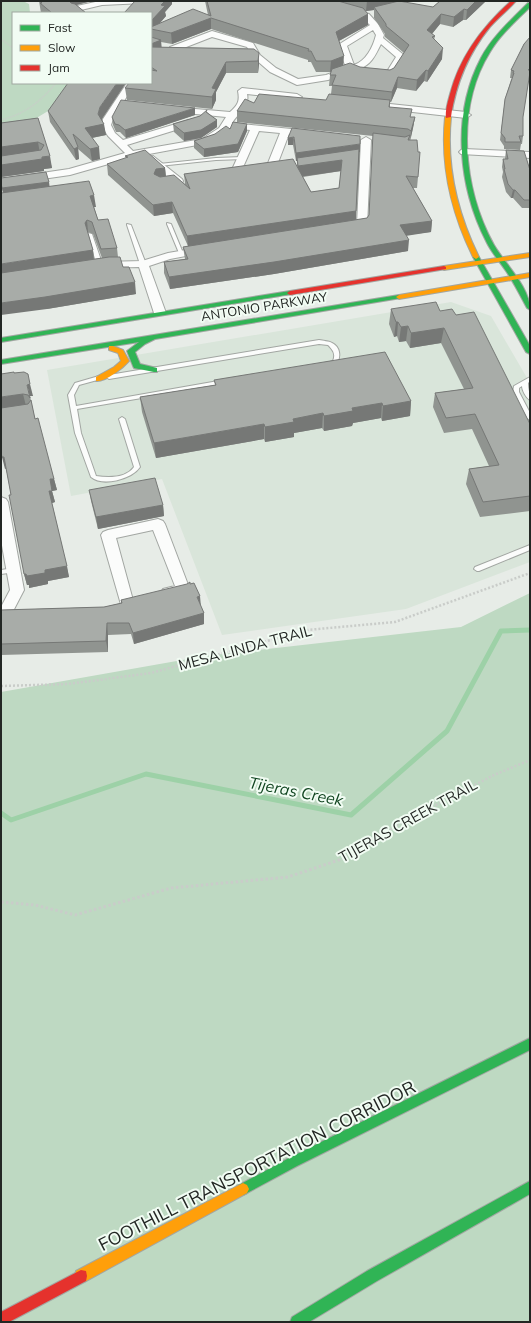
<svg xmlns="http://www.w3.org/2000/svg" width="531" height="1323" viewBox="0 0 531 1323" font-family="Mulish,sans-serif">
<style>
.built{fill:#d9e5da}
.green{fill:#bed9c2}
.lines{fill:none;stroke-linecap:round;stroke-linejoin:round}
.stream{stroke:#9dd1a7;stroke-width:5}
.lane-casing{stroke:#a2a6a2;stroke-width:2}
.street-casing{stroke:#a2a6a2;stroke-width:2}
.fast-casing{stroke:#a2a6a2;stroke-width:2}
.slow-casing{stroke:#a2a6a2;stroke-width:2}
.jam-casing{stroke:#a2a6a2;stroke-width:2}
.path-far2{stroke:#c9ccc9;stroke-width:1.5;stroke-dasharray:1 1;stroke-linecap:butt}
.path-far1{stroke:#c9ccc9;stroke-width:2.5;stroke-dasharray:2 2;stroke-linecap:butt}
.path{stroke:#c9ccc9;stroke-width:3;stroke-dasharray:2.5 2.5;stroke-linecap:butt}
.lane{fill:#fbfcfb;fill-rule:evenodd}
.street{fill:#fbfcfb;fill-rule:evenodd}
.fast{fill:#30b455;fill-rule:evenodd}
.slow{fill:#ff9f0a;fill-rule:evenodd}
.jam{fill:#e5322d;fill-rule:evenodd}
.wall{fill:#909490;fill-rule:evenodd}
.shaded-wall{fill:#767876}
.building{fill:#a8aca8;stroke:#767876}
.labels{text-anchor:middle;stroke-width:4;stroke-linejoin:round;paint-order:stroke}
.far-street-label{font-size:13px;fill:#232724;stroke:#f1fcf3}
.street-label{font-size:15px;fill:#232724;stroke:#f1fcf3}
.water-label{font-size:16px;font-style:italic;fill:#104520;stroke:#f1fcf3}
.near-street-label{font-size:18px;fill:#232724;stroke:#f1fcf3}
</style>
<rect width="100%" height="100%" fill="#e7ece7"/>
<path class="built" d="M451 302 491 316 530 383V562L406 609 222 635 162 479 71 496 47 370Z"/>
<path class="green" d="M1 1H23L29 4 30 13H13V83H71L53 108 20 128 1 131Z
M530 593V1322H1V692L205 656 461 627Z"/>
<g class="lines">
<path class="stream" d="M1 813 11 820 146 774 351 815 447 731 501 631 530 630"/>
<defs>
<path id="lane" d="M242 157H244V159L216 160 159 166 157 165 159 164 216 158Z
M167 223 171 224 183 253V254L179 253 167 224Z
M127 224 131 225 146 264 145 265 140 264 127 225Z
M88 233 92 234 103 266 102 267 97 266 88 234Z
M319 340C323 341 329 341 332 343 340 347 341 356 337 363L329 366 327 365V363L333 361C336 354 333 350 328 345L319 344 109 379 106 377 109 375Z
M99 376 102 378 101 379 79 385 74 395 76 406 224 380 227 382 224 384 77 409 81 433 96 476C109 478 126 478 134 467L119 419 122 417 125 419 140 467C132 479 103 487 91 477L75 433 68 395 75 383Z
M530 377V381L528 383C528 389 530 394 530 400 526 398 522 390 522 386L519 388V392L530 413V420L527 418 513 392 514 386Z
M530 545V550L479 571H477L474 569 475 567Z
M14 568 17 570 16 572 1 574V570Z"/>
<path id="street" d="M100 1H148L144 3 102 5 81 10 83 13H74L71 9 72 7Z
M310 1H323L369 14 378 24 384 35 383 38 405 56 392 78 359 76 351 72 328 80 297 85 270 72 255 59 236 58 235 56 236 54H251L247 47 212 37 176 51H170L169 49 170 47 212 31 253 43 260 55 276 68 298 79 326 75 346 68 338 45 370 25 363 18 311 3ZM373 30 376 35C373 47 366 61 354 65L347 46ZM381 44 396 57 386 73 359 69C371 65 375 56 381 44Z
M127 83H135L113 119 111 125 115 133 123 140 189 120H195L197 122 195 124 127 145 133 151 202 139 219 128 226 117 175 112 172 111 170 109 172 107 230 112C238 105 240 101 238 91L242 88 297 94 302 97 297 100 247 94C250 107 238 113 232 123L311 131 316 134 311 137 289 134 276 168 271 171 266 168 280 133 259 131 240 174 235 177 230 174 250 130 229 128 226 132 208 143 133 157 70 175 1 185V179L69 169 125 153 108 136 101 125 103 119Z
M371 102 466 112 471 115 466 118 368 107 366 105 368 103Z
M366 137 371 140 367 226 366 228 349 231 345 230 344 228 345 226 357 224 361 140Z
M464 149 530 152V158L461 154 459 152 461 150Z
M150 155 153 156 182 179 183 181 182 183H174L147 160 145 158Z
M203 247 207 248 208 250 207 252 170 259 149 266 166 313 164 315H156L154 313 139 267 103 268 98 265 103 262 142 261 168 253Z
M1 497 6 499 8 502 24 590 10 617 5 619 1 617V607L10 590 1 540Z
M158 519 163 521 165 524 190 590 188 594C180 596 171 599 163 597L161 593 163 589 175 586 153 530 116 538 134 604 132 608 127 609 122 608 101 535 103 532 108 530Z"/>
<path id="fast" d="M528 3H530V7C516 21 500 35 490 52 455 108 463 189 494 245 505 264 530 287 530 310L527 308C520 295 514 283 506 271 500 262 492 253 487 243 458 187 451 115 481 58 492 37 511 20 528 3Z
M476 255 479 257 530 346V354L526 352 473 257Z
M290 291 293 293 292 294 1 342V338Z
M399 295 402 297 401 298 155 339 145 344 135 352 140 364 157 368V372H154L134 368 133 366 127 351 139 342 1 364V360Z
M530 1038V1050L297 1166 247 1193 243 1195 239 1193 237 1189 239 1185 289 1158Z
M530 1181V1194L377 1281 309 1322H290L292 1317 367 1271Z"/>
<path id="slow" d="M448 115 451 117C446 167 457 212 479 257L476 259 473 257C451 212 440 167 445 117Z
M530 253V257L444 270 441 268 444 266Z
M530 273V277L399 299 396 297 399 295Z
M109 346H113L123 350 129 361C123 368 106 382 96 381V377L114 367 121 361 118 353 109 350Z
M243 1183 247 1185 249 1189 247 1193 86 1281 81 1282 76 1281 75 1276 76 1271Z"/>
<path id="jam" d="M511 1H516C508 10 498 18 490 27 468 54 456 83 451 117L446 118C445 111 448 101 450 94 460 56 482 27 511 1Z
M444 266 446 267V269L290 295 287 293 290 291Z
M81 1270 86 1271 87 1276 86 1281 9 1322H1V1312Z"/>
</defs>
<use href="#lane" class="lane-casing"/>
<use href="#street" class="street-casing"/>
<use href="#fast" class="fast-casing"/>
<use href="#slow" class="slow-casing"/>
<use href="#jam" class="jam-casing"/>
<path class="path-far2" d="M1 39 13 48
M1 120C25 114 40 102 56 83"/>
<path class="path-far1" d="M1 686 68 684 151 673 307 630 395 622 530 573
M342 859 399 824 494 775 530 760"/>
<path class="path" d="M1 902 35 905 75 915 171 888 288 877 345 858"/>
<use href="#lane" class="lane"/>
<use href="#street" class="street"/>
<use href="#fast" class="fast"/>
<use href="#slow" class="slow"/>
<use href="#jam" class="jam"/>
</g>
<path class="wall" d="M39 1H92L76 5 86 13H41Z
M135 1H172V4L165 12 166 16 159 24 208 15 205 1H338L342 2V1H395L394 2 433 7 440 1H486L466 20H463L453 27 440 24 432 34 435 36 434 40 442 59 427 82 424 81 416 91 397 88 391 102H390V107L411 117H415L413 128 410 140 418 177 417 188H413L432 221 431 232 406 235 408 251 274 274 170 289 164 273V262L185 259 183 247 188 246 173 213 154 216 108 175 107 164 126 158 125 156 165 168 166 176 185 184 184 174 297 166V161H296L293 145H288V138L360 152 356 220 367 218 369 216 373 136 237 122V111L254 103 326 100 331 94 332 86H329L330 75 331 72H316L311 62H308V60L211 29 172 44 161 42V47L254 49 259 64 258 73H226L216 92V100L212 109 127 100 125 88 151 83V13ZM374 10V18L385 34V37L404 53 394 68 390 70 343 66 339 41 368 25 366 11ZM341 171 339 188 311 192 303 177Z
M524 44 523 117V136L522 144H521L520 150 504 149V146L500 140 505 99 511 80 512 78H510L511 70Z
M48 111 102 119 106 135 92 138 100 159 92 161 78 149 79 159 76 160 50 122Z
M207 112 217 120V127L201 138 184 141 174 132 173 124 200 116Z
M195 115 126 138 120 132H116L113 125 112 117Z
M38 118 52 168 44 169V171L1 177V123Z
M247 124V131L238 152 204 157 194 148V141Z
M506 150 530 170V208H522L513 198H511L506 192 502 177 503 172 502 167 503 159H505Z
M1 178 49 182V187L96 207H94L98 220 117 248 118 257 136 294 47 309 3 193 1 185ZM88 232 93 234 102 258 94 259 93 250 88 233Z
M391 309 440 311 456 315 530 424V511L480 517 466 484 469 469 489 466 472 429 444 433 433 407 435 393 464 389 441 343 410 348 406 341 399 342 397 336 394 337 389 324Z
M14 373 33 396H30L35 419 54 479 57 490 52 491 55 502 52 503 69 577 48 581V584L29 588V585H27L24 574 11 495 6 468 5 469Z
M214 380 411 401 410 416 382 421 381 418 353 423 352 426 324 431 322 428 294 433V437L265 442 264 439 156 458 142 412 140 397 215 385Z
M89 490 163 505 164 516 98 529 91 501Z
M121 600 200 605 204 613V624L134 644 131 634 108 635V652L1 655V610L104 607 121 603Z"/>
<path class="shaded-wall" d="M67 1H92L72 6Z
M165 1H172V4L165 12 166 16 154 30 151 29V20L161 5Z
M367 1H395L394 5 374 7V10L366 11Z
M476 1H486L466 20 467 10Z
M464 9 463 20 453 27 454 17Z
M368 14V25L335 43 336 32Z
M441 14 440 24 426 41 427 30Z
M211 18V29L172 44 171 33Z
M161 40 162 51 151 56V44Z
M443 48 442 59 427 82 428 71Z
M259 53V64L258 73V61Z
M344 56 343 67 330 72 331 61Z
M226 62V73L216 92V100L212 109V88Z
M426 70 424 81 416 91 417 80Z
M398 77 397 88 391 102 392 92Z
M117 83H126L102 119 100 125 104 124 106 135 86 139 85 128 98 114 100 107Z
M195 108V115L126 138 125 130Z
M415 117 413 128 410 142 411 131Z
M217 120V127L201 138 184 141V133Z
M247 124V131L238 152 204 157V149Z
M294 137 293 145H288V138Z
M38 142 40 154 1 158V147Z
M360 144V152L297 161V158V161H296V153Z
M78 147 79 159 76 160 74 149Z
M99 147 100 159 92 161 90 149Z
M50 156 52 168 44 169V171L1 177V165Z
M342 160 341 171 298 177V166Z
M165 168 166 179 157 181 154 174 156 169Z
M49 182 50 190 4 196 2 188Z
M513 190H515L513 198H511Z
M94 195 96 207H91L90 196Z
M172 202 173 213 154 216 153 205Z
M356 211V223L188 247 187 236Z
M87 220 88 232 87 234 85 223Z
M432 221 431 232 399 237 400 225Z
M409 240 408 251 274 274 170 289 169 277Z
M93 250 94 262 1 276V264Z
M135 282 136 294 47 309 1 315V303Z
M396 322H398L397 336 394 337Z
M408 326 406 341 399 342 401 327Z
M444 328 441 343 410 348 411 333Z
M30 384 33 396H30L27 385Z
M23 394 26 406 1 409V397Z
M411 401 410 416 382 421 383 406Z
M382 403 381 418 353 423 352 426 324 431V416L352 408Z
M323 413 322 428 294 433V437L265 442V427L293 419Z
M264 424V439L156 458 154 443Z
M2 457H4L7 468 5 469Z
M50 479H54L57 490 52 491Z
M49 491H52L55 502 52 503Z
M163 505 164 516 98 529 96 517Z
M67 566 69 577 48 581V584L29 588V585H27L24 574Z
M200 596 201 607 197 597Z
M204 613V624L134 644 133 633Z
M107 623 108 635V652L106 641Z"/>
<path class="building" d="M40 1H69L71 3 75 4 86 13H52L40 3H42Z
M135 1H165L161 5 165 6 152 20H151V13H124Z
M207 1H338L363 8 368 14 336 32 344 56 331 61H316L311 51H308L309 49 211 18 171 33 151 29V27L193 9 211 16Z
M399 1 433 7 440 1H476L467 10 464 9 454 17 441 14 427 30 435 36 432 37 443 48 428 71 426 70 417 80 398 77 392 92 332 85 336 75H330L332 69 350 63 360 67 390 70 394 68 409 45 386 26V24L374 7Z
M151 37 161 40 151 44Z
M530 37V68L528 70H530V72L523 117V136H519L521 142H505V138L501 133 505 99 514 73H513L514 71 511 70 524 44Z
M151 47 254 49 259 53 258 61 226 62 212 88 216 89 212 97 125 88 129 83H151V70L157 71 151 67Z
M68 83H117L100 107 98 114 104 124 85 128 99 147 90 149 73 134 78 147 74 149 48 111Z
M259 94 326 100 329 94 390 100 389 107 412 109 410 117H415L411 131 408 129 237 111 245 99 254 103Z
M121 100 195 108 125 130 119 125 115 124 112 117Z
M207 110 206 112 217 120 201 130 184 133 173 124 200 116Z
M38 118 50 156 42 157V159L1 165V156L41 150 44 145 38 142 1 147V123Z
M233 122 247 124 238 144 204 149 194 141 215 134 226 126 230 129Z
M292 128 360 136V144L296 153 294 137 288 138Z
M373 133 405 137 410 135 408 140H417L418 152H420L418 177 406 176 432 221 400 225 409 240 274 262 169 277 164 262 188 259 183 247 367 218 369 215Z
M359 149 356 211 187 236 172 202 153 205 107 164 128 157 125 156 145 150 165 168 156 169 154 174 160 177 174 175 190 189 184 174 293 159 311 192 339 188 342 160 298 166 297 158Z
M506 150 524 151 530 170V200H524L515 190H513L508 184 504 169H505L503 159H508Z
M46 172 49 182 2 188 1 183V178Z
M89 181 94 195 90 196 98 220 108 219 117 248 101 249 92 222 87 220 85 223 93 250 1 264V193Z
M109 257H120L123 267H129L135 282 45 297 1 303V273Z
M436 302 440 311 452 309 456 315 474 312 530 424V496L483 502 469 469 499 465 475 414 446 418 435 393 473 388 444 328 411 333 408 326 401 327 398 322H396L391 309Z
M385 352 411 401 383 406 382 403 352 408 353 411 324 416 323 413 293 419 294 422 265 427 264 424 154 443 140 397 216 385 214 380Z
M14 372V373L24 372 28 374 30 384 27 385 30 398 28 395 23 394 1 397V374Z
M31 400 35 419 38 418 54 479H50L52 491H49L67 566 45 570V573L27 576 26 574H24L9 495H11L4 457H2L1 453V408L28 404Z
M155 478 163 505 96 517 89 490Z
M190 582V584L194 583 200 596 197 597 204 613 133 633 129 623H107L106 641 1 644V610L104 607 122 603 121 600 187 584Z"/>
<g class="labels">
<g class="far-street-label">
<text transform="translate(264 306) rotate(-9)" y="5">ANTONIO PARKWAY</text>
</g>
<g class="street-label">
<text transform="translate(245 648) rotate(-15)" y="5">MESA LINDA TRAIL</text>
<text transform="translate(408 821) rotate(-29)" y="5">TIJERAS CREEK TRAIL</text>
</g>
<g class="water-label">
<text transform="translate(296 791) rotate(11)" y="6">Tijeras Creek</text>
</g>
<g class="near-street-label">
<text transform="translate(257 1166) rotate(-27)" y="6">FOOTHILL TRANSPORTATION CORRIDOR</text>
</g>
</g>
<rect width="531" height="1323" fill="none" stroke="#232724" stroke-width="4"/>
<rect x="12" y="12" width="140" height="72" fill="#f1fcf3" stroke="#9fa7a0"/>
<rect x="20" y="25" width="20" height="6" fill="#30b455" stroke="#9fa7a0"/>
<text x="48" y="32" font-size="12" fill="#232724">Fast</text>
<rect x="20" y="45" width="20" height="6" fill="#ff9f0a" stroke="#9fa7a0"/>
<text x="48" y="52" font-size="12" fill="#232724">Slow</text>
<rect x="20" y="65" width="20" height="6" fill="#e5322d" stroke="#9fa7a0"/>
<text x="48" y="72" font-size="12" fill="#232724">Jam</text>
</svg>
